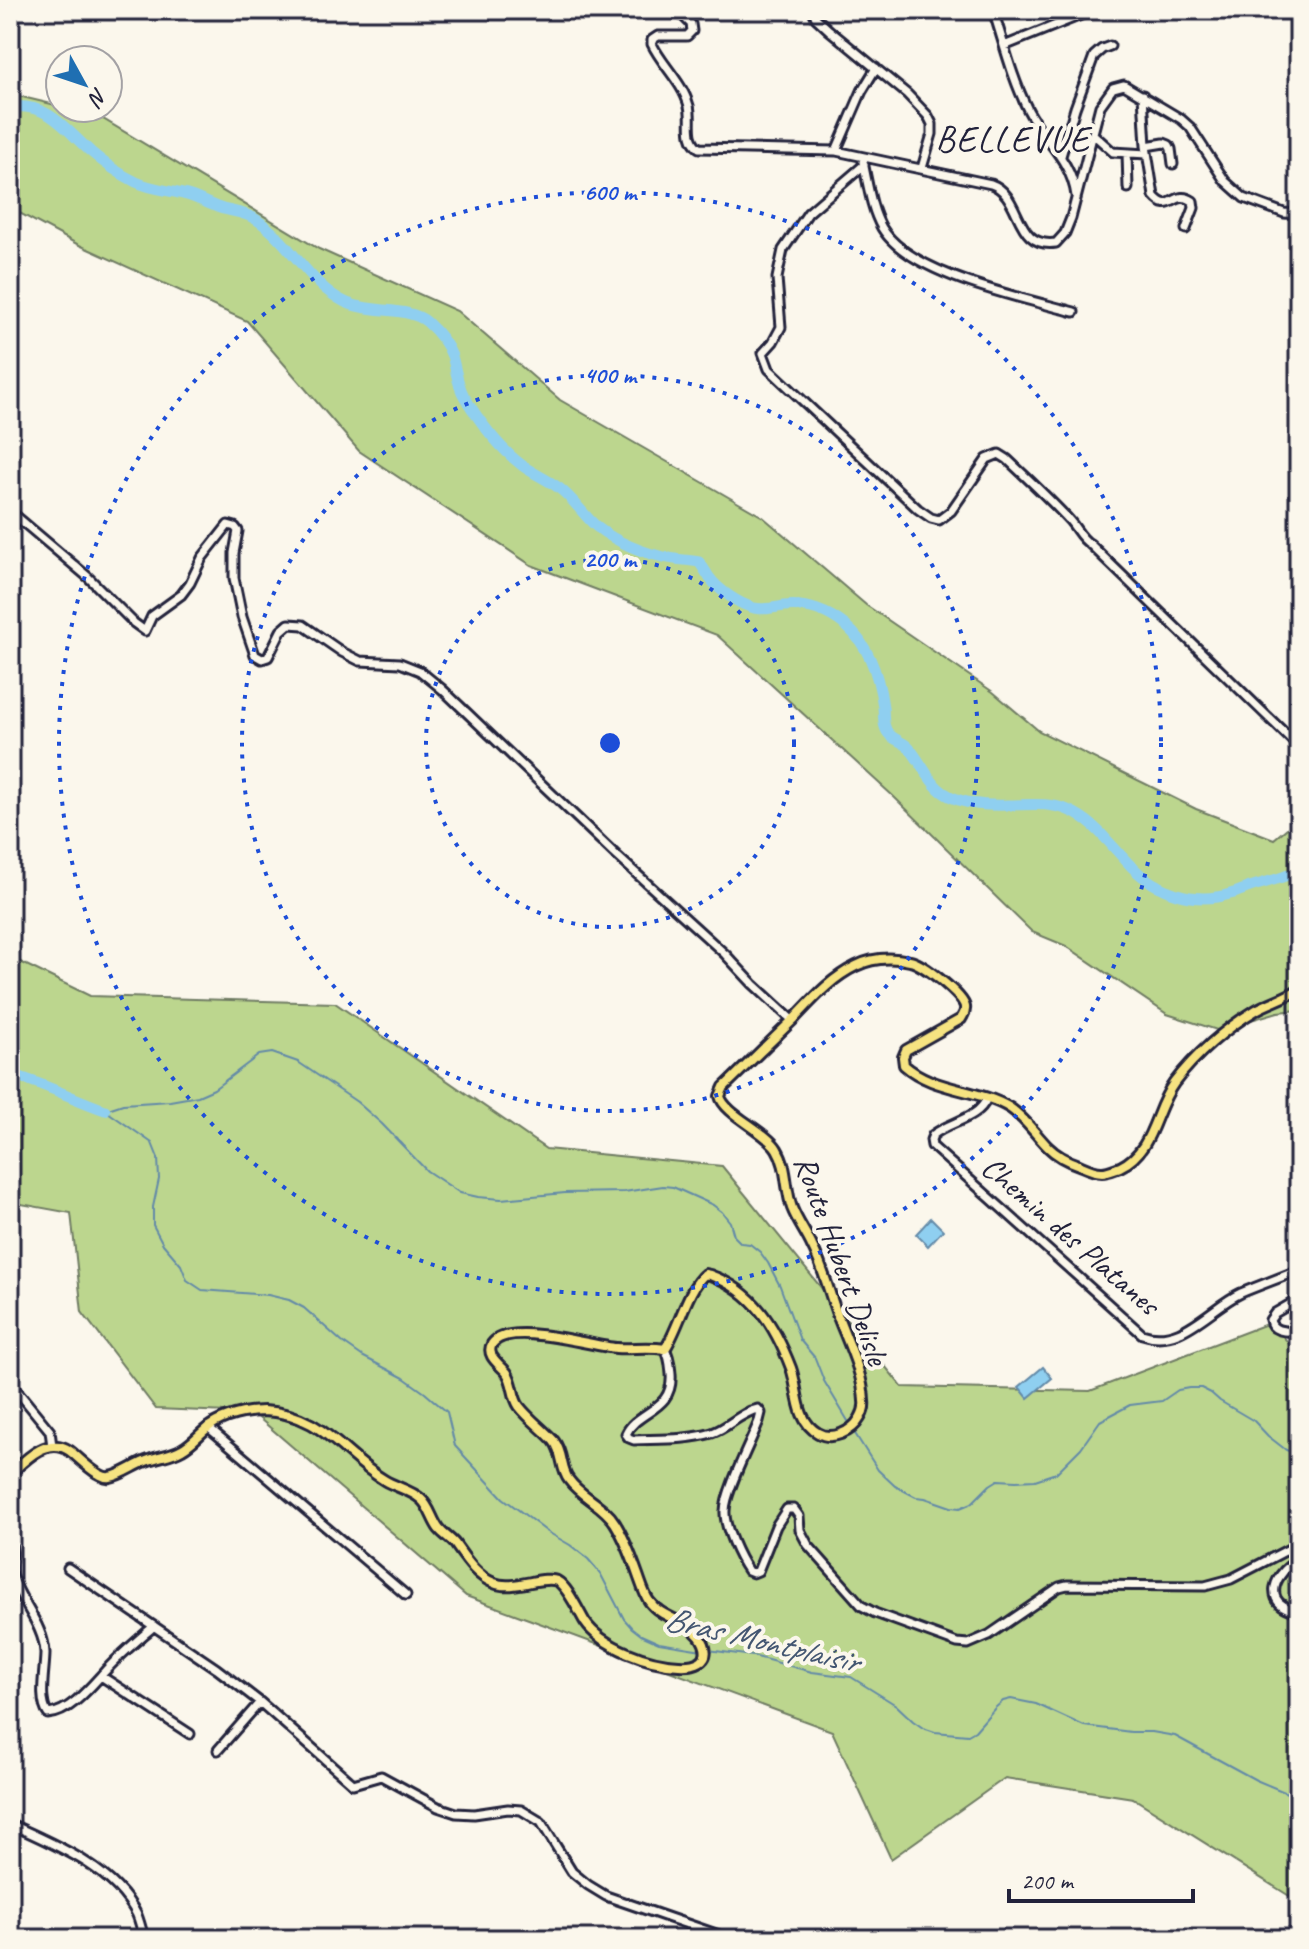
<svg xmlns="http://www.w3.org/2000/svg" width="1309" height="1949" viewBox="0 0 1309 1949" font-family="Caveat,sans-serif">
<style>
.green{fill:#bcd68e;stroke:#6f7c64;stroke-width:2}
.water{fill:#8fcff0;stroke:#638aa8;stroke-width:2}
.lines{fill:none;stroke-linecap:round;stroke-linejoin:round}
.stream{stroke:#638aa8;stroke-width:2}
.river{stroke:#8fcff0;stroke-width:11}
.minor-casing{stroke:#22223b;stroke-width:13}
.major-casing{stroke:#22223b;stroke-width:14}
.minor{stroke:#fbf7ec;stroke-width:7}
.major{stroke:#f6e381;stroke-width:8}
.ring{fill:none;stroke:#1d4ed8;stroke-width:4;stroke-dasharray:4 8}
.labels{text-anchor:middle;stroke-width:8;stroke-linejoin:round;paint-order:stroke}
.street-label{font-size:32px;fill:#22223b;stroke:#fbf7ec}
.water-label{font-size:34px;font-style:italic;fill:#435671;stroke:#fbf7ec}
.quarter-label{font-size:36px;letter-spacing:2px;fill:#22223b;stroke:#fbf7ec}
.centre{fill:#1d4ed8;stroke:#fbf7ec;stroke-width:4}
.ring-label{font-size:24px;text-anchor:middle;font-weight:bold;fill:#1d4ed8;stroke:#fbf7ec;stroke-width:8;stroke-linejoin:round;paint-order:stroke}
</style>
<rect width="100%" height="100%" fill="#fbf7ec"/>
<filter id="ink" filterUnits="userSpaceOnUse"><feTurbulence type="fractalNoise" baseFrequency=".0125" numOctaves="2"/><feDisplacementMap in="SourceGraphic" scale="16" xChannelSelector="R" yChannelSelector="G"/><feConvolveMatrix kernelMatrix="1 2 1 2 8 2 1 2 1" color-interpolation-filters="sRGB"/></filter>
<g filter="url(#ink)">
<path class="green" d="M10 94 60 106V108H68L98 116 319 249 457 311 560 400 763 517 866 605 993 692 1039 731 1196 809 1274 839 1299 818V1010L1278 1012 1217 1030 1167 1014 1066 946 1032 932 893 796 717 635 531 565 359 451 247 321 77 244 10 208Z
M10 957 90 996 335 1003 546 1149 722 1166 902 1387 1090 1391 1272 1322 1299 1357V1902L1133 1798 1005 1778 891 1859 832 1731 466 1596 253 1413 156 1409 82 1312 71 1213 10 1202Z"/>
<path class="water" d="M931 1218 943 1230 928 1246 916 1234Z
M1043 1367 1052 1378 1028 1398 1019 1387Z"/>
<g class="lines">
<path class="stream" d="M105 1110 152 1143 158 1158 159 1179 153 1207V1225L163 1244 181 1265 187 1280 202 1290 268 1295 289 1300 304 1308 342 1342 362 1356 404 1378 425 1393 447 1412 455 1446 503 1498 546 1531 570 1545 588 1559 600 1573 624 1619 632 1628 641 1635 659 1643 702 1650
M105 1110 123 1104 170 1101 198 1096 214 1089 259 1055 272 1053 298 1062 357 1102 382 1124 427 1171 460 1193 478 1197 501 1199 565 1193 624 1192 663 1186 673 1187 713 1205 722 1212 730 1222 734 1236 741 1243 750 1244 760 1252 768 1263 780 1286 800 1340 815 1358 824 1381 851 1426
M854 1432 878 1470 895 1486 916 1497 925 1498 951 1507 960 1508 972 1503 990 1485 998 1480 1016 1481 1035 1480 1056 1473 1081 1448 1100 1421 1130 1405 1162 1401 1178 1390 1189 1388H1201L1211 1393 1220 1401 1254 1421 1268 1436 1286 1450 1299 1454
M708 1650 753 1656 812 1672 851 1677 896 1705 913 1721 923 1728 935 1732 968 1735 975 1731 995 1708 1003 1701 1011 1699 1036 1704 1084 1726 1131 1732H1152L1175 1736 1256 1780 1299 1798"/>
<path class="river" d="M10 107C49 103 64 128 91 152 105 164 120 174 136 182 151 189 168 190 183 194 197 197 210 205 223 209 235 212 247 213 257 220 292 243 308 284 345 302 370 314 409 306 427 322 437 331 447 343 452 356 456 369 457 384 464 396 479 421 499 448 523 466 534 474 547 479 559 488 574 499 583 515 597 527 616 542 645 554 669 558 679 560 689 560 699 562 703 567 706 572 709 577 718 590 739 604 754 608 765 610 773 608 784 606 806 603 829 612 846 626 869 645 879 677 883 707 884 716 882 728 890 735 896 741 905 742 910 749 920 761 927 777 938 788 954 804 986 806 1008 805 1027 805 1049 802 1068 810 1095 821 1110 845 1131 866 1157 892 1193 905 1230 894 1238 892 1246 888 1253 886 1270 881 1284 878 1299 870
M10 1074C43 1083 73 1099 105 1110"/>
<defs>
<path id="minor" d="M677 10 691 24 692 31 687 36H658L652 40V44C662 65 683 83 689 106 693 121 685 137 699 148L836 151 991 184C1023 195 1013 249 1056 243L1065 233 1071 218 1100 106 1113 88 1124 85 1181 119 1190 127 1225 181 1235 190 1244 198 1284 213 1299 214
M813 10 816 18 829 30 907 94 928 116 932 124V134L922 168
M993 10C1004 44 1012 78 1028 110 1044 141 1071 159 1076 196
M1004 46 1086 13 1089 10
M1143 95 1146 146 1154 196C1171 216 1174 188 1193 201L1194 208 1186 229
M1093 134 1113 152 1147 154
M1146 146 1164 143 1169 145 1171 149 1173 164
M836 151 862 91 876 68
M1127 153 1128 188
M1061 156 1075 108 1094 56 1102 49 1110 46
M863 162C868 184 871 209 882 228 910 275 1023 298 1074 312
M864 165 808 213 783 250 777 278 781 327 773 342 763 353 769 369 918 509 931 518 939 520 951 511 987 459 999 454 1007 459C1028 479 1050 499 1070 521 1077 529 1081 539 1090 544L1299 747
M10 511 88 577 134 623 145 631 152 616 181 595 190 583 202 558 228 525 235 527 238 531 234 553V578L242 617 255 655 262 659 268 657 281 631 289 624 303 625 342 652 360 661 400 663 420 671 442 689 617 856 725 954 753 984 792 1020
M987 1098C978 1120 950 1121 933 1135L931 1140 932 1146 1142 1334C1181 1348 1209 1308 1241 1293 1260 1285 1280 1278 1299 1270
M1299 1299 1275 1313 1270 1320C1272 1333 1288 1331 1299 1332
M665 1349C670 1357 670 1365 671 1374 674 1411 637 1410 626 1434L629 1438 634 1440C659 1439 688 1440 712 1433 728 1428 741 1412 758 1409L761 1413 759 1421C751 1442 725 1492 725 1511 724 1527 739 1558 748 1571L753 1573 758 1571 776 1526 787 1509H794L799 1516 800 1530 808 1545 862 1606 875 1613 957 1643 968 1644 989 1635 1059 1587 1067 1585 1205 1586 1231 1579 1289 1549 1299 1546
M10 1382 50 1431 52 1446
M208 1427 406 1595
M10 1542C16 1554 9 1566 13 1578 21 1603 44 1626 45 1653 45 1670 38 1701 48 1714 70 1713 92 1685 107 1669 121 1654 138 1640 154 1626
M1299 1561C1286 1565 1270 1583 1276 1598 1280 1607 1291 1610 1299 1612
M68 1568 217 1669 260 1702 353 1784 381 1776 438 1807 456 1813 474 1814 508 1809 521 1810 541 1822 572 1872 588 1885 606 1896 719 1935 737 1939
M101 1676 190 1734
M218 1750 260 1702
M10 1824C54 1844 114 1868 137 1915 140 1922 142 1931 144 1939"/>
<path id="major" d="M10 1474C25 1460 48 1435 70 1451 79 1458 87 1467 97 1473 103 1476 104 1478 110 1477 123 1475 136 1464 149 1460 160 1456 172 1455 182 1449 193 1443 200 1433 210 1426 224 1416 246 1411 263 1411 322 1413 340 1453 384 1480 395 1487 411 1490 421 1499 430 1507 432 1520 439 1529 444 1535 450 1538 455 1544 465 1558 476 1576 494 1583 513 1591 543 1575 557 1581 567 1586 579 1612 585 1622 602 1647 649 1664 679 1665 694 1666 711 1662 704 1644 695 1621 662 1620 649 1601 644 1594 641 1583 638 1575 632 1558 625 1539 615 1523 604 1505 581 1497 569 1480 560 1469 564 1454 554 1441 543 1429 529 1419 519 1406 512 1396 514 1383 507 1373 501 1365 485 1356 492 1344 508 1320 591 1346 616 1348 632 1349 649 1346 665 1349 679 1328 687 1289 705 1274L710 1275C754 1291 775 1326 791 1368 799 1390 795 1420 818 1433 832 1441 852 1432 860 1418 863 1413 865 1408 864 1401 863 1372 847 1341 837 1314 829 1292 823 1267 812 1246 806 1233 797 1221 792 1208 785 1189 788 1167 777 1149 766 1131 724 1114 720 1096L724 1087C748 1064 771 1041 795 1018 813 999 831 978 856 966 872 958 892 957 910 961 922 963 963 995 965 1007 966 1013 963 1015 961 1019L906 1050 903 1057 904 1065C933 1091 977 1088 1010 1108 1026 1119 1035 1134 1048 1147 1057 1156 1067 1161 1079 1165 1086 1168 1094 1172 1102 1172 1108 1172 1114 1169 1120 1167 1154 1151 1154 1110 1174 1083 1195 1055 1226 1028 1256 1010 1270 1002 1286 998 1299 989"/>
</defs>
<use href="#minor" class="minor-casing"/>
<use href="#major" class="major-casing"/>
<use href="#minor" class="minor"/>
<use href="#major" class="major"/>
</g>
</g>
<g class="ring">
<circle cx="610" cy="743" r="184"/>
<circle cx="610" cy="743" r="368"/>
<circle cx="610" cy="743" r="551"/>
</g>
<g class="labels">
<g class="street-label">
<text transform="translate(1071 1235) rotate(41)" y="11">Chemin des Platanes</text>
<text transform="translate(842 1260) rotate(70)" y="11">Route Hubert Delisle</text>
</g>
<g class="water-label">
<text transform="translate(762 1639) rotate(13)" y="12">Bras Montplaisir</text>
</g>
<g class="quarter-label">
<text x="1013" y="151">BELLEVUE</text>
</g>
</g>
<circle cx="610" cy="743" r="12" class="centre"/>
<g class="ring-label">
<text x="610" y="200">600 m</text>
<text x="610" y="383">400 m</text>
<text x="610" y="567">200 m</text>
</g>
<rect width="1309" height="1949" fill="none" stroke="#fbf7ec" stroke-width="40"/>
<rect x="20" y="20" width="1269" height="1909" fill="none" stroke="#22223b" stroke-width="3" filter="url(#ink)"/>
<g transform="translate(84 84) rotate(130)"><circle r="38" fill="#fbf7ec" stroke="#a4a2a5" stroke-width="2"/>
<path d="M0-6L14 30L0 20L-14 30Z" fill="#1f6fb2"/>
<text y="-12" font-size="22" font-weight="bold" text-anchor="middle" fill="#22223b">N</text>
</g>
<path d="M1009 1889v12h184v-12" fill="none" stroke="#22223b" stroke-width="4"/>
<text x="1021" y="1889" font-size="24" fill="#22223b" stroke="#fbf7ec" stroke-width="6" paint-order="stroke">200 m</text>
</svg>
